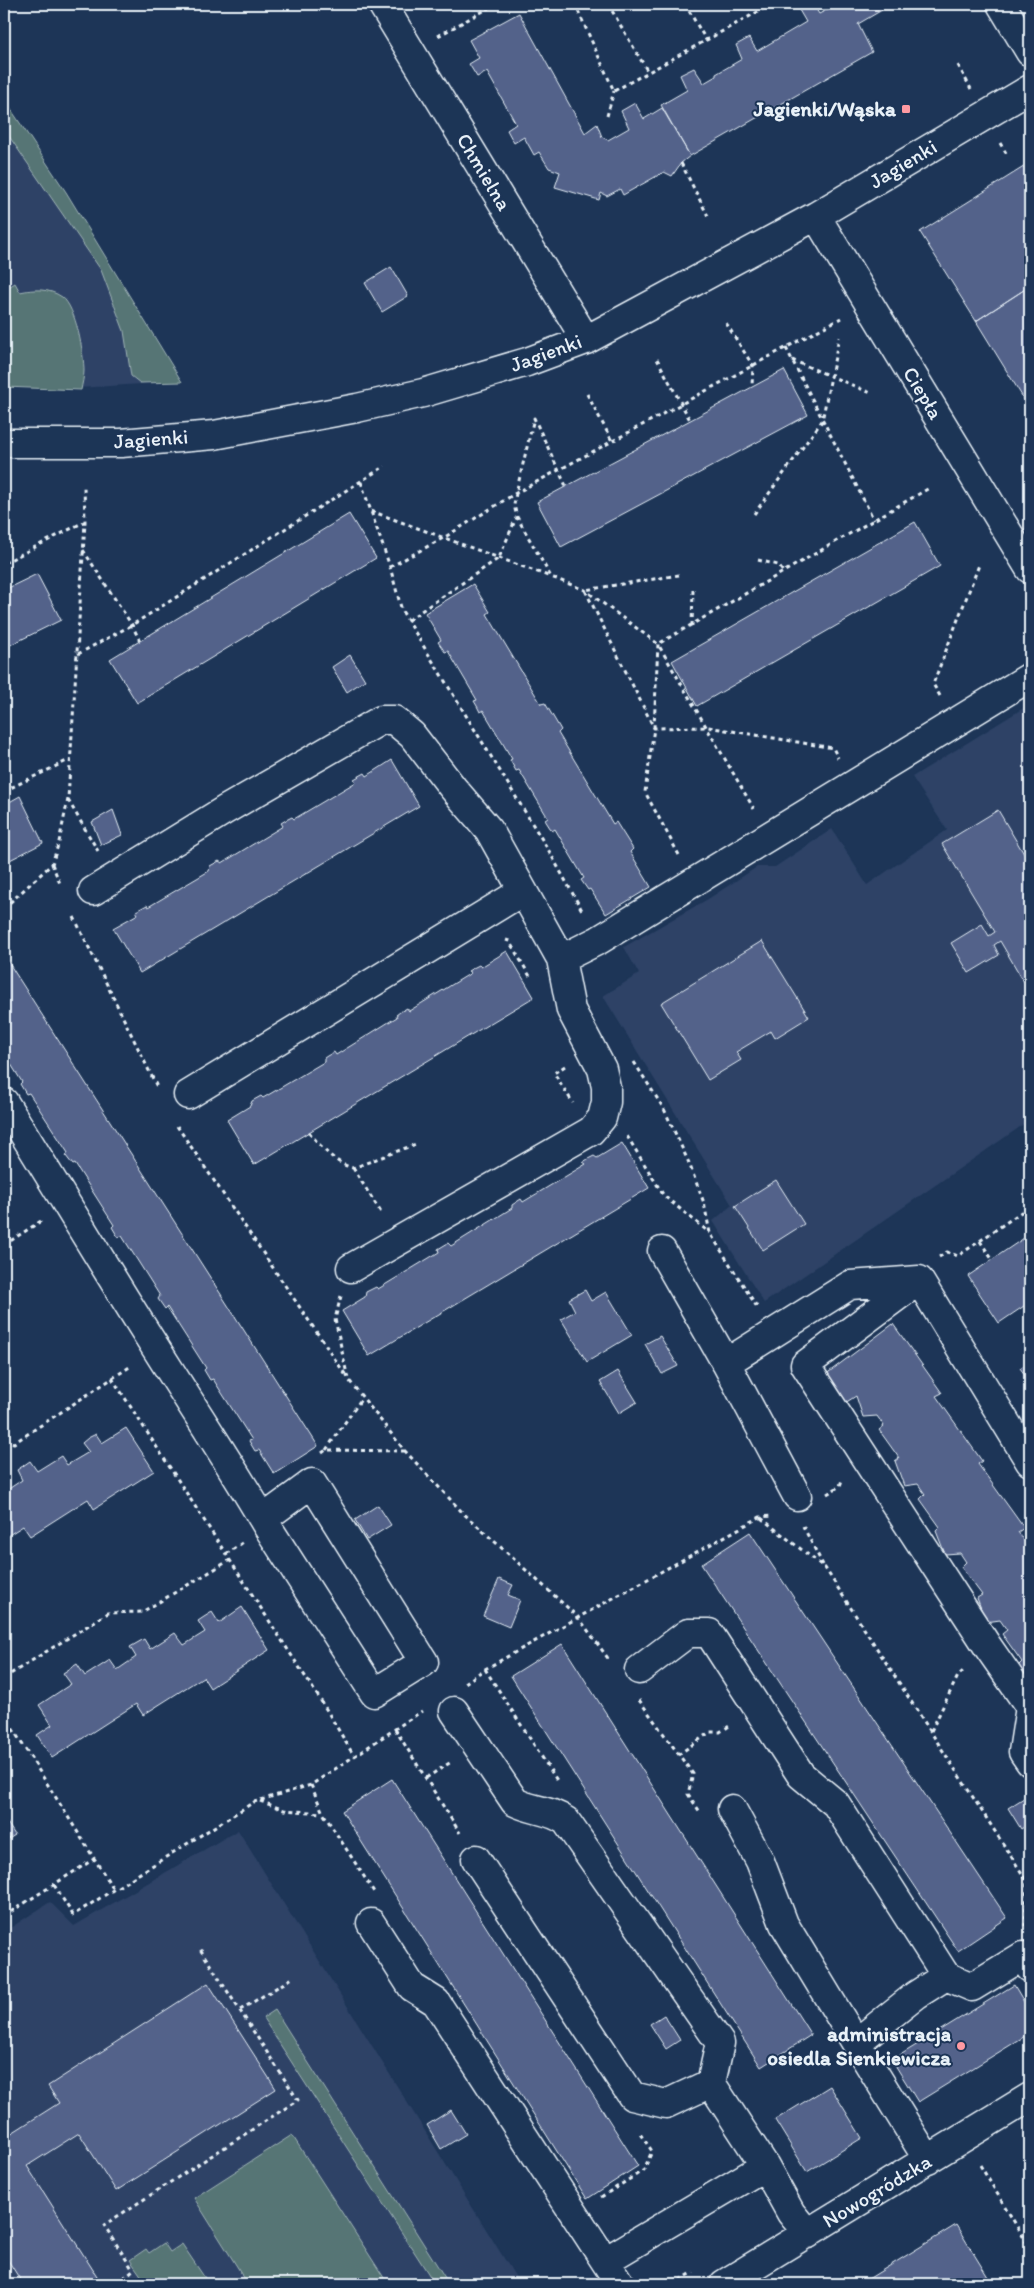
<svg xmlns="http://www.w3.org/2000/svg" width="1034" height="2288" viewBox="0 0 1034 2288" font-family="Itim,sans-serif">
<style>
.built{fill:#2d4266}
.green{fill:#567574;stroke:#9fb3b6}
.building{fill:#53628a;stroke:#e8f1f8}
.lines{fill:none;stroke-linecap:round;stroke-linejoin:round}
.minor-casing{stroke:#e8f1f8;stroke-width:31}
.path{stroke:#e8f1f8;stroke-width:3;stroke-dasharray:4 4;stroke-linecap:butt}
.minor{stroke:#1d3557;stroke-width:28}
.poi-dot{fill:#ff9aa2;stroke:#1d3557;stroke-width:2}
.labels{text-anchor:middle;stroke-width:4;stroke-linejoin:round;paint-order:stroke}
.poi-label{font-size:21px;font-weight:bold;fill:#e8f1f8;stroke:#1d3557;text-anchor:end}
.street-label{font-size:21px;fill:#e8f1f8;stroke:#1d3557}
</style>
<rect width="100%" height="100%" fill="#1d3557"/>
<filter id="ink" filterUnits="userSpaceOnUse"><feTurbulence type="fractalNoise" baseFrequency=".02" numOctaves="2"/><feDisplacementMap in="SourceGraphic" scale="10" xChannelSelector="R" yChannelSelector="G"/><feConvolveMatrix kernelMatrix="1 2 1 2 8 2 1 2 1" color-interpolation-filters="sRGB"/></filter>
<g filter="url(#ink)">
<path class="built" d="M4 99 66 192 178 376 142 384 78 388 4 385Z
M1030 704V1120L764 1303 713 1221 732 1205 603 996 639 974 624 947 708 899 757 867H775L832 829 867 885 947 830 912 777Z
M238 1830 520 2284H4V1932L50 1902 74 1926Z"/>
<path class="green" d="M4 99 66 192 182 382 140 383 131 376 124 331 101 270 4 129Z
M15 283 20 292C34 289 49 288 62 297 76 307 84 354 84 371 84 377 82 384 81 390L4 387V290Z
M275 2010 449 2284H435L263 2018Z
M292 2135 388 2284H248L194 2198Z
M164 2243 170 2252 182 2244 209 2284H147L130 2260 146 2249 149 2253Z"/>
<path class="building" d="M810 4H813L819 14 838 4H884L880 6 882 10 858 24 872 52 690 156 661 105 687 90 680 75 694 68 704 83 716 76V74L742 59 736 45 749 38 757 51 806 22 799 10Z
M519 13 585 133 597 124 602 137 608 140 629 128 621 111 635 103 644 119 662 108 690 156 681 163 672 176 664 172 623 195 620 189 607 196 601 193 599 200 555 187 560 172 549 168 539 152 534 155 524 137 514 143 507 130 516 124 487 72 477 77 469 64 479 58 469 40Z
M1030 163V286L976 321 920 232Z
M391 267 408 296 382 312 365 283Z
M1030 286V409L976 321Z
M784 370 808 415 561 547 537 502Z
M349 514 376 558 137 703 110 659Z
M915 522 940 566 697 706 672 661Z
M37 574 61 620 4 648V590Z
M473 584 490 612 487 614 541 704 545 703 561 730 558 733 613 824 616 822 633 849 630 852 651 887 606 914 590 889 588 890 581 880 584 878 555 829 552 831 545 820 548 818 519 770 516 771 510 760 512 759 483 710 480 712 477 706 474 701 477 700 448 651 445 652 438 642 441 640 425 613Z
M350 655 365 680 347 692 332 667Z
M392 760 419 806 140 973 113 928 138 914 136 911 147 905 148 907 209 871 210 866 219 861 222 863 283 826 281 823 286 820 292 817 294 819 356 782 354 779 365 773 367 776Z
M20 796 43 843 4 863V805Z
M113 810 122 835 101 845 92 822Z
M998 810 1030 864V992L1000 941 994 945 999 955 969 973 951 943 982 924 989 936 995 932 942 844Z
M762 941 809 1017 775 1038 771 1031 736 1052 741 1060 708 1080 661 1003Z
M507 951 534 997 254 1165 227 1120 250 1106 252 1101 261 1096 263 1098 324 1062V1058L327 1056 334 1052 336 1055 397 1017 396 1015 400 1012 407 1008 409 1011 471 973 468 971 473 968 479 965 481 967Z
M5 957 318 1446 274 1474 259 1450 255 1451 249 1441 252 1440 213 1379 210 1380 204 1370 206 1368 167 1307 165 1309 158 1299 160 1296 122 1236 118 1237 112 1227 114 1225 75 1164 73 1165 69 1160 66 1156 68 1153 29 1093 26 1094 20 1084 22 1082 4 1053V958Z
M622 1143 649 1188 369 1356 342 1311 365 1297 366 1292 376 1287 378 1289 439 1252 438 1249 448 1243 451 1246 512 1208V1205L521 1199 523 1202 586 1164 583 1162 588 1159 594 1156 597 1158Z
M776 1180 804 1224 763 1250 735 1206Z
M1030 1234V1302L999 1323 968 1276Z
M585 1290 591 1301 606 1292 632 1335 587 1362 561 1319 575 1311 569 1299Z
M893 1324 942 1393 936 1396 982 1461 978 1464 1024 1528 1018 1532 1030 1549V1689L1027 1690 1018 1666 1022 1662 1002 1634 1007 1630 1000 1620 986 1622 977 1598 982 1595 961 1567 966 1562 960 1553 945 1554 936 1531 940 1527 920 1499 925 1494 918 1484 904 1486 895 1461 899 1458 879 1430 884 1426 877 1416 863 1417 856 1396 845 1403 825 1375Z
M660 1336 678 1366 662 1374 645 1344Z
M1030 1361V1382L1020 1368Z
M618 1371 637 1402 619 1413 600 1382Z
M126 1428 154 1471 94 1509 88 1499 30 1536 23 1526 4 1538V1492L22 1480 17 1470 30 1461 37 1471 61 1456 67 1465 89 1452 82 1443 88 1438 96 1434 102 1443Z
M378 1505 391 1525 367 1540 355 1520Z
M750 1532 1007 1918 958 1951 701 1564Z
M499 1579 513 1585 508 1595 520 1600 509 1627 483 1616Z
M242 1607 269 1650 210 1688 203 1677 143 1715 136 1704 52 1758 37 1735 52 1725 39 1705 71 1684 63 1673 77 1664 85 1676 110 1660 117 1670 136 1657 130 1647 144 1639 150 1649 175 1633 184 1645 205 1632 198 1621 204 1617 212 1612 219 1623Z
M562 1644 811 2035 761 2067 511 1676Z
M392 1779 638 2166 587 2199 342 1811Z
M1027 1796 1030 1802V1823L1021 1829 1008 1808Z
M4 1818 15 1835 4 1842Z
M208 1983 276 2089 116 2191 79 2133 27 2166 102 2284H23L4 2254V2131L7 2136 59 2103 48 2086Z
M1014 1985 1030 2012V2033L918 2102 892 2060Z
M664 2015 680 2040 666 2049 650 2024Z
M830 2086 862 2138 807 2172 775 2120Z
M451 2110 466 2134 441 2149 427 2125Z
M956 2225 988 2277 976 2284H860Z"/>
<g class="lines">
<defs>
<path id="minor" d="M382 4 586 340
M1001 4 1030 52
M816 216 1030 569
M4 443H121L214 435 357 408 423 393 527 362 586 340 816 216 1030 89
M93 891 225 810 381 720H394L412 735 453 788 489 830 561 959 571 1010 602 1069 606 1087V1102L602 1118 591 1131 351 1268
M561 959 599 940 1030 677
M188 1095 523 891
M4 1102C55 1184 105 1268 157 1350 194 1409 232 1466 267 1526L374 1693 424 1662 312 1483 263 1519
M662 1251 726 1363 797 1496
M726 1363 850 1285 919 1280
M1030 1462 919 1280 805 1365 988 1647 1030 1707 1023 1752 1030 1762
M639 1670 688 1633H709L801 1775 836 1804 946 1976
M454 1711 515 1802C533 1811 549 1809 566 1821L720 2043 711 2083 765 2166 791 2213 808 2234
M732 1809 760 1861 784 1924 856 2043
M476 1859 632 2096 666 2104 711 2083
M371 1923 412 1987 436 2002 620 2284
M928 2160 856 2043 916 1995 946 1976 972 1987 1023 1956 1030 1968
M605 2261 765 2166
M724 2284 1030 2097"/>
</defs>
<use href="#minor" class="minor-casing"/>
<path class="path" d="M575 4 614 91 772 4
M608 4 648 72
M685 4 706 40
M438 36 496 4
M958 65 971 89
M607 116 614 91
M1000 143 1006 153
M681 163 708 216
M726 323 753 366 752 386
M786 348 874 520
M657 359 690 420
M792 360 871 393
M587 394 612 441
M361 482 390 567 402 611 549 851 583 912
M566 486 534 418 516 493 514 505 517 517 551 577 585 590 658 644 931 487
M371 511 551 577
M754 514 822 421 839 337
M83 550 132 625 140 641
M758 560 778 565 784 573
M4 563 84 522
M390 567 445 537 516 493 841 318
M679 575 585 590 654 728 708 727 833 748 838 758
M408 620 499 558 516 518
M692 626 693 590
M78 654 132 625 385 466
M940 696 933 684 979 565
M4 791 69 760
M68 800 98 851
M679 855 645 792 654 728 658 644 754 809
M52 864 61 886
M4 908 52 864 59 842 68 799 85 522 84 486
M74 917 157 1087
M506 940 509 941 531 978
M634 1062 664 1109 689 1163 704 1203 710 1233 757 1307
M565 1066 554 1073 573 1103
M177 1126 347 1377
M309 1132C321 1147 334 1163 353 1168L416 1144
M627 1136 664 1196 710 1233
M353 1168 382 1214
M980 1241 992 1259
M4 1245 41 1221
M939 1257 947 1252 958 1256 1030 1206
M341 1296 335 1319 348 1379 405 1451 463 1513 579 1618 610 1661
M112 1378 323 1704 354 1756
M4 1441 14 1443 131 1366
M326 1450 362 1398
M322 1453 326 1450 405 1451
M827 1494 840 1486 842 1480
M761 1518 825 1568 1027 1881 1025 1926
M803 1526 823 1565
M226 1554 242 1543
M485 1669 558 1782
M4 1678 108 1613 142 1612 230 1560
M465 1683 485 1669 760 1517 773 1516
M639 1700 693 1774 688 1794 700 1812
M4 1715 114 1890
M395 1729 460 1833
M931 1731 958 1676 965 1669
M678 1755 710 1732H720L731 1725
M426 1778 451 1762
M311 1785 323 1813 374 1892
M260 1801 284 1810 322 1813
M54 1885 73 1915 254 1802 311 1785 422 1711
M4 1916 94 1859
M240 2010 294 1977
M980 2165 1030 2248
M601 2197 644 2170 652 2151 638 2131
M122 2284 120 2281 133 2270 104 2225 298 2100 200 1949
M673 2284 694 2272"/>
<use href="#minor" class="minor"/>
</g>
</g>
<g class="poi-dot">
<rect x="901" y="104" width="10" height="10" rx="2.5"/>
<circle cx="961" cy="2046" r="5"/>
</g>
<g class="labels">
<g class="poi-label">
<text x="896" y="116">Jagienki/Wąska</text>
<text x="951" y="2041">administracja<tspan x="951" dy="24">osiedla Sienkiewicza</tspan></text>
</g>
<g class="street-label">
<text transform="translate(903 164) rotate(-31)" y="7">Jagienki</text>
<text transform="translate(484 172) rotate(59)" y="7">Chmielna</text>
<text transform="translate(546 353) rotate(-20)" y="7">Jagienki</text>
<text transform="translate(923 393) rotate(59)" y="7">Ciepła</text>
<text transform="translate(151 439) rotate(-4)" y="7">Jagienki</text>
<text transform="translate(877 2191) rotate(-31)" y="7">Nowogródzka</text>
</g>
</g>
<rect width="1034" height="2288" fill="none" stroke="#1d3557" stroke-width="20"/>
<rect x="10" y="10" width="1014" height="2268" fill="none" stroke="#e8f1f8" stroke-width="2" filter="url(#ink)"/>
</svg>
